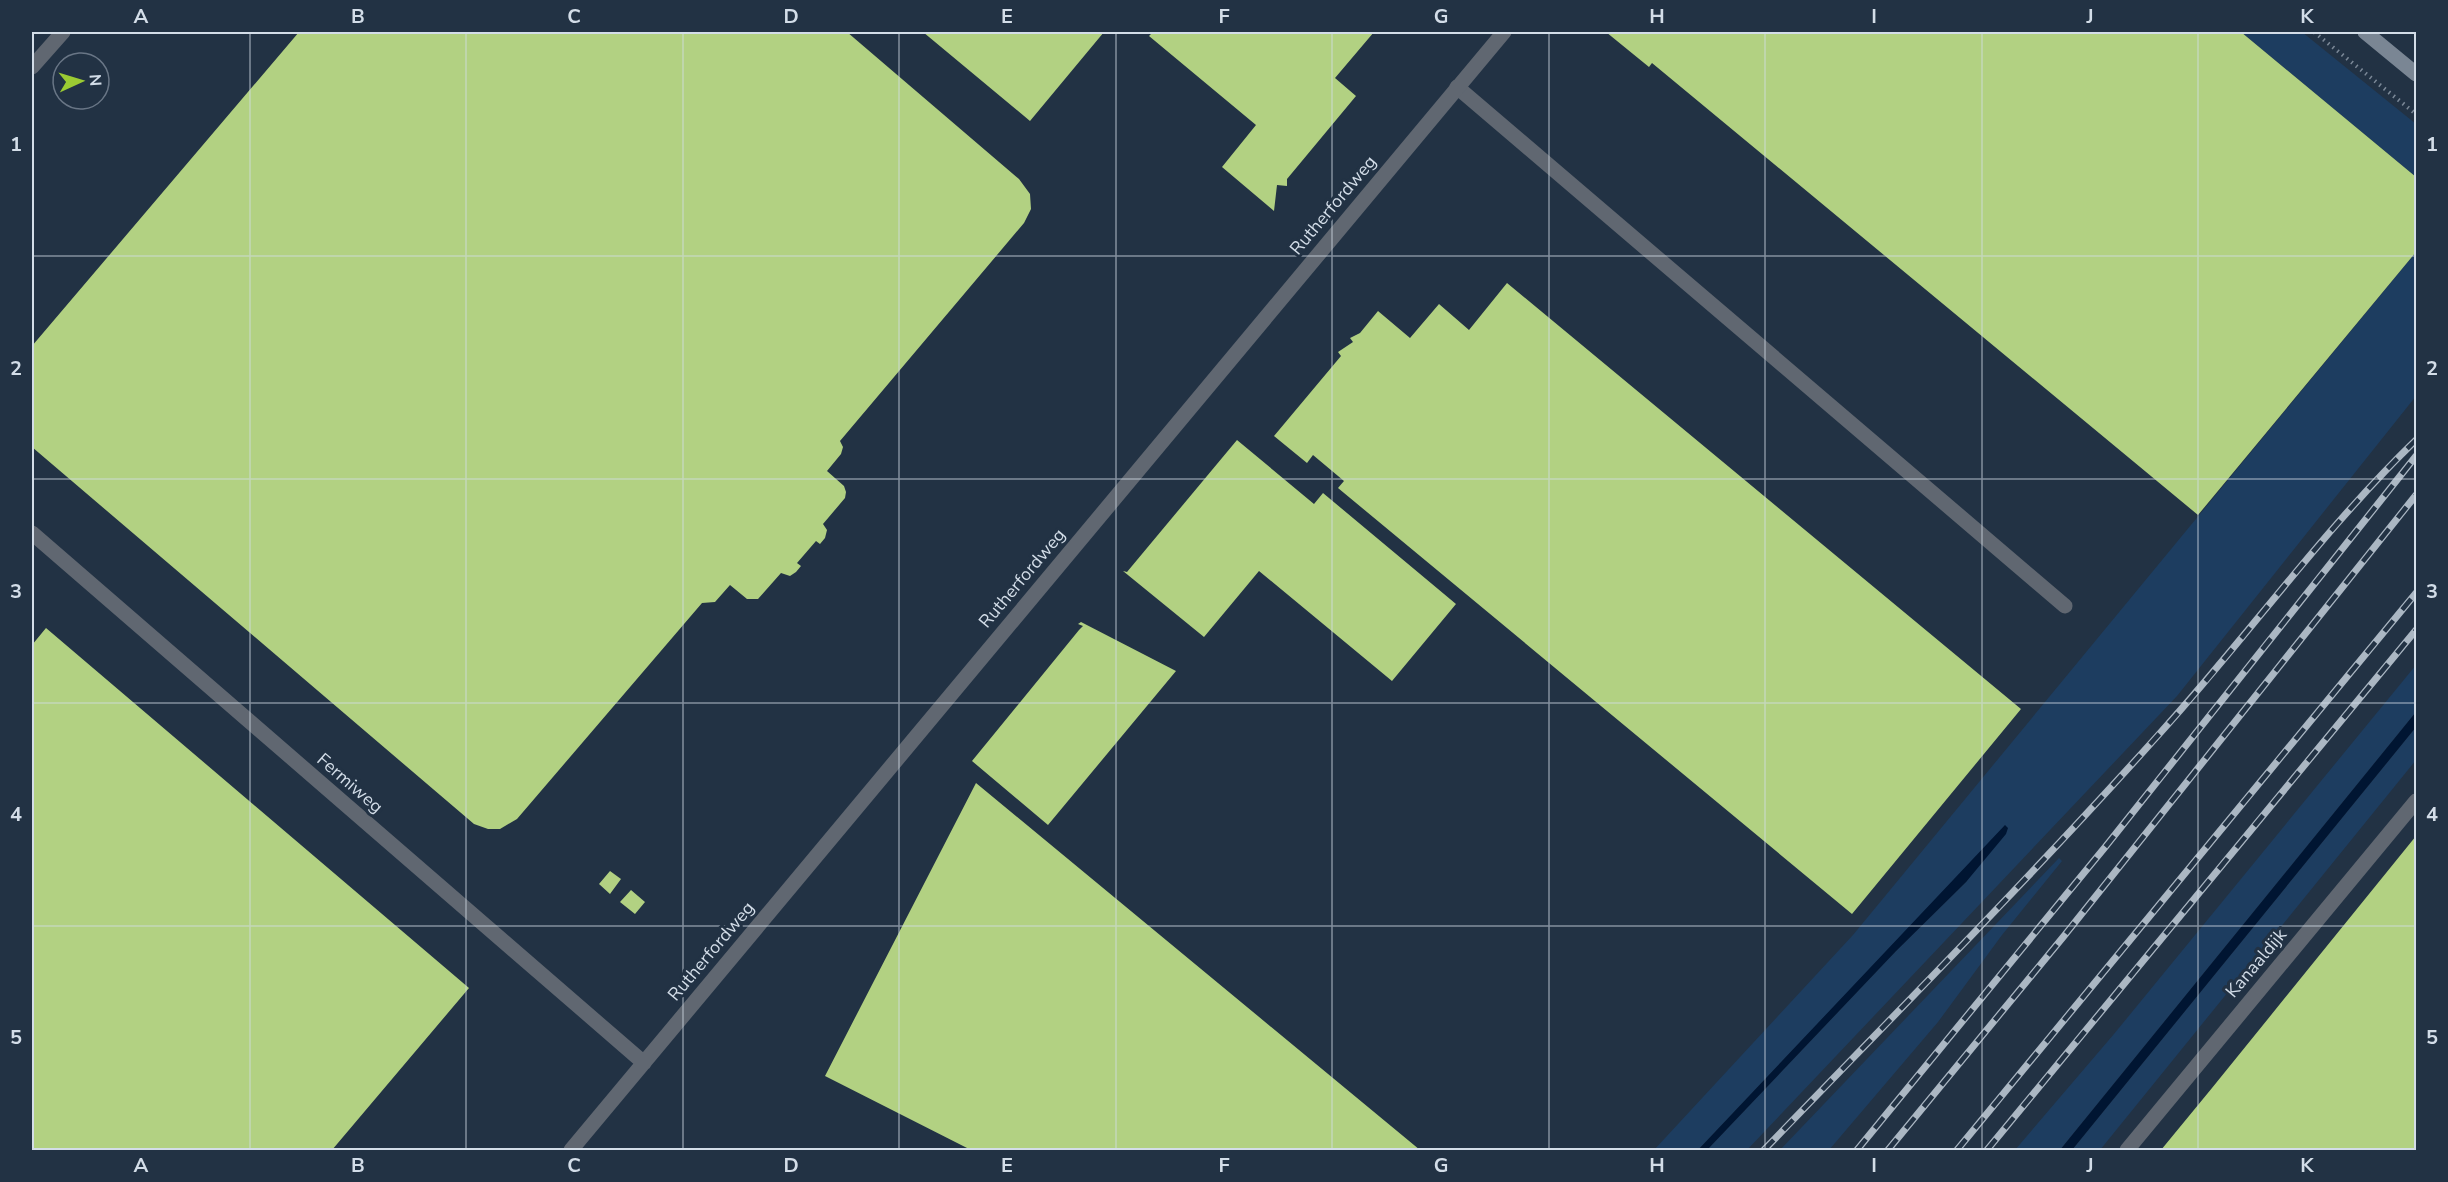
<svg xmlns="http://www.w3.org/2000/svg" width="2448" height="1182" viewBox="0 0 2448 1182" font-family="'Nunito Sans',sans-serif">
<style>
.green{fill:#1d3d60}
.water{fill:#001532}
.building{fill:#b2d182}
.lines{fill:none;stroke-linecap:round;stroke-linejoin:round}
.path{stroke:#7b8897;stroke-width:4;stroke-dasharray:1.5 4.5;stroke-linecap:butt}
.lane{stroke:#606771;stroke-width:15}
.street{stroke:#606771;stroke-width:15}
.secondary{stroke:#7a8694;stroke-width:15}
.rail-casing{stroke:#abb7c3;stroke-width:7}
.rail{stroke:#223244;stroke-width:4.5;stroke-dasharray:14;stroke-linecap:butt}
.grid{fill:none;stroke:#d3dde8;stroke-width:1.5;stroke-opacity:0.55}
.labels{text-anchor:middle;stroke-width:6;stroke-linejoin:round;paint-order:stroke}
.street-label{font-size:18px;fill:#d3dde8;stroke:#223244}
.neatline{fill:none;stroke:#d3dde8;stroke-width:2}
.grid-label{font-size:20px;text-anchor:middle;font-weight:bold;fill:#d3dde8}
</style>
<rect width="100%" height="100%" fill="#223244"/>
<path class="green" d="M2241 32H2302L2416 124V177Z
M2416 252V396L2177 696 1747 1150H1707L1896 951 1966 882 2005 826 1698 1150H1654L1853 935Z
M2416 665V712L2060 1150H2015L2114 1034Z
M2416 727V760L2100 1150H2072Z
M2059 858 2062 861 2002 935 1938 1022 1829 1150H1780Z"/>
<path class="water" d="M2416 712V727L2072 1150H2060Z
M2005 825 2008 828 2006 834 1966 882 1896 951 1707 1150H1698Z"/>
<path class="building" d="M299 32H847L1019 179 1030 194 1031 209 1024 223 840 441 843 447 841 454 827 471 844 486 846 492 845 498 823 524 827 530 825 538 820 544 816 541 797 563 801 566 796 572 790 576 781 573 758 599H747L730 585 715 602 702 603 517 819 500 829H488L474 824 32 447V346Z
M923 32H1104L1030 121Z
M1153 32H1374L1335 78 1356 96 1287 179V186L1277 185 1274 211 1222 167 1256 125 1149 36Z
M1606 32H2241L2416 177V252L2198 515 1652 63 1649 67Z
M1507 283 2021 709 1852 914 1338 488 1344 481 1313 455 1307 463 1274 436 1341 356 1338 352 1353 342 1350 338 1360 333 1378 311 1410 338 1439 304 1469 330Z
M1237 440 1314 504 1323 493 1456 604 1392 681 1259 571 1204 637 1123 571 1127 572Z
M1081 622 1176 671 1048 825 972 761 1079 630 1083 626 1078 624Z
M46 628 469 988 332 1150H32V645Z
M976 783 1420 1150H971L825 1076Z
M2416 836V1150H2161L2212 1088Z
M610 871 621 879 610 894 599 884Z
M631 890 645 902 635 914 620 902Z"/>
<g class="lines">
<path class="path" d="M2314 32 2416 114"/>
<path class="lane" d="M32 67 63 32
M1457 87 2065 606"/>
<path class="street" d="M32 533 644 1063
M571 1150 1504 32
M2127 1150 2416 801"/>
<path class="secondary" d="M2365 32 2416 74"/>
<defs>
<path id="rail" d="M1764 1150C1897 1012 2033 875 2161 732 2248 636 2323 530 2416 440
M1857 1150 2106 846 2416 456
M1888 1150 2064 936 2416 495
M1957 1150 2416 593
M1987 1150 2416 630"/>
</defs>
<use href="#rail" class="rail-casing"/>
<use href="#rail" class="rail"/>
</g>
<path class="grid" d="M250 32V1150M466 32V1150M683 32V1150M899 32V1150M1116 32V1150M1332 32V1150M1549 32V1150M1765 32V1150M1982 32V1150M2198 32V1150M32 256H2416M32 479H2416M32 703H2416M32 926H2416"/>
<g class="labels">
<g class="street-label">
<text transform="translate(1333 205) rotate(-50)" y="6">Rutherfordweg</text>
<text transform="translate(1022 578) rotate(-50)" y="6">Rutherfordweg</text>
<text transform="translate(350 783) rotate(41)" y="6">Fermiweg</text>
<text transform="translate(711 951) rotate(-50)" y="6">Rutherfordweg</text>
<text transform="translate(2256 963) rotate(-50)" y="6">Kanaaldijk</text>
</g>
</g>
<rect width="2448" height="1182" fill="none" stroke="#223244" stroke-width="66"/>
<g transform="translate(81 81) rotate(86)"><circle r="28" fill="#223244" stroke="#697686" stroke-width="1.5"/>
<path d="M0-4.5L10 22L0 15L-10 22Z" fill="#9bcb33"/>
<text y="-9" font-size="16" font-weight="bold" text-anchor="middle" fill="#d3dde8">N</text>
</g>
<rect x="33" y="33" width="2382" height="1116" class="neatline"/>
<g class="grid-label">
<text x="141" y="23">A</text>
<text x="358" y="23">B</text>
<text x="574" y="23">C</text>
<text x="791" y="23">D</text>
<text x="1007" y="23">E</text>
<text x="1224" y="23">F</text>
<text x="1441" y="23">G</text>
<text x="1657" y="23">H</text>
<text x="1874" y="23">I</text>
<text x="2090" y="23">J</text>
<text x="2307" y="23">K</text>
<text x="16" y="151">1</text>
<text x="2432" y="151">1</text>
<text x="16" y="375">2</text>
<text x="2432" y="375">2</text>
<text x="16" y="598">3</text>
<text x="2432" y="598">3</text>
<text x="16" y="821">4</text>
<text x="2432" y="821">4</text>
<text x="16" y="1044">5</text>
<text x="2432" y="1044">5</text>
<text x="141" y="1172">A</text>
<text x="358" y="1172">B</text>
<text x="574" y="1172">C</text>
<text x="791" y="1172">D</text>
<text x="1007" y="1172">E</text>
<text x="1224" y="1172">F</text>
<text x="1441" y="1172">G</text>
<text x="1657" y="1172">H</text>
<text x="1874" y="1172">I</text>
<text x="2090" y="1172">J</text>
<text x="2307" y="1172">K</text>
</g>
</svg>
